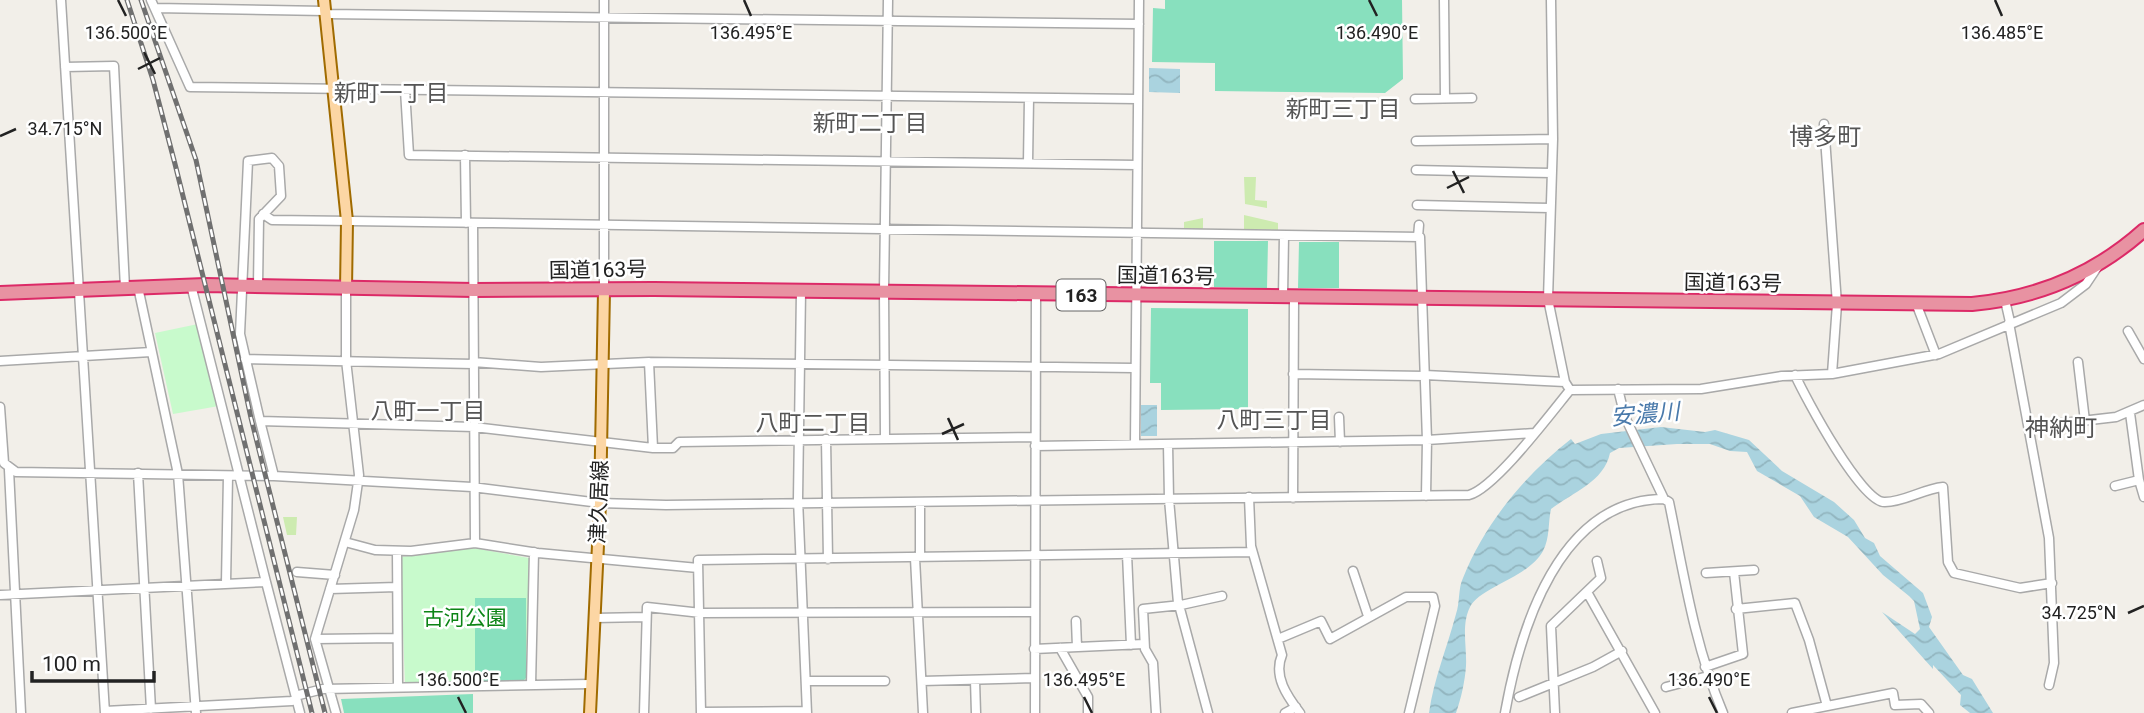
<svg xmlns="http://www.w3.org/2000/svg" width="2144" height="713" viewBox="0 0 2144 713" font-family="Roboto,'Noto Sans JP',sans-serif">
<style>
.grass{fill:#cdebb0}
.park{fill:#c8facc}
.pitch{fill:#88e0be}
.water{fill:url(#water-waves)}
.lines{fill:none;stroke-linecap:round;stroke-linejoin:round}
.minor-casing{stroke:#a9a9a9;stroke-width:11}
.major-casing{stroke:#a06b00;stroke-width:14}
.highway-casing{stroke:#dc2a67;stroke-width:16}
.minor{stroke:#fff;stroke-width:8}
.major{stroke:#fcd6a4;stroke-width:10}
.highway{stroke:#e892a2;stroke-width:12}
.rail-casing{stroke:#707070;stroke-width:5}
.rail{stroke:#fff;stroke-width:2.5;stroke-dasharray:8;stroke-linecap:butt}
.ticks{fill:none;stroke:#222;stroke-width:2.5}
.labels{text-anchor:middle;stroke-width:5;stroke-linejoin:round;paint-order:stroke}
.shield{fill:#fff;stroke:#646464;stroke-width:2}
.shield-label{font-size:19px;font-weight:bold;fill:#222}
.street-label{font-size:21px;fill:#222;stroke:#fff}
.park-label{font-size:21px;fill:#0c8416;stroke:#fff}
.neighbourhood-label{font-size:23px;fill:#555;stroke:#fff}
.water-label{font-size:23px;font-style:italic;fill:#4a7aab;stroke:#fff}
.quarter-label{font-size:24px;fill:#555;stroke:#fff}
.ticks-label{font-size:18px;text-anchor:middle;fill:#222;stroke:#fff;stroke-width:5;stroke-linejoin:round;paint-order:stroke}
</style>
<defs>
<pattern id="water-waves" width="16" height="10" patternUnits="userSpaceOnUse" patternTransform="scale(1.75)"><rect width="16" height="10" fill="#aad3df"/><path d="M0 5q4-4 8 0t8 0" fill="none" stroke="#92b5bf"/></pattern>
</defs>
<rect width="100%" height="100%" fill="#f2efe9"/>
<path class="grass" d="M1244 177H1256L1255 200 1267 201V208L1245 204Z
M1244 215 1278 223V230L1244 229Z
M1203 218V229H1184V222Z
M283 517H297L296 535H287Z"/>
<path class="park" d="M198 324 219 406 173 414 155 333Z
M474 548 529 558 527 678 524 681 405 683 400 557Z"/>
<path class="pitch" d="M1165 0H1402L1403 79 1385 93 1215 91V63L1152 62 1153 8 1165 9Z
M1214 241H1268L1267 288 1214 287Z
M1299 242H1339V288H1298Z
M1151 308 1248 309V409L1161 410V383H1150Z
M475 598H526V678L523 681H475Z
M473 694V713H344L341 699Z"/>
<path class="water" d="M1149 68 1180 69V93L1149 92Z
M1141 405H1157V436H1141Z
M1661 427 1705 432 1715 430 1749 440 1782 471 1834 502 1854 520 1865 538 1874 543 1880 556 1923 593 1932 617 1929 627 1963 675 1972 679 1993 713H1970L1960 705 1961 695 1933 665V669L1882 612 1915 634 1920 629 1914 601 1909 596 1883 575 1848 537 1814 517 1800 496 1757 471 1747 452 1730 451 1710 444H1677L1619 448 1610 453C1604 482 1573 492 1551 509 1548 522 1550 538 1543 551 1528 578 1480 587 1470 607 1461 625 1467 647 1466 666 1465 681 1461 699 1456 713H1429C1434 678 1447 648 1456 614 1460 603 1458 588 1463 578 1485 523 1525 475 1571 439L1575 444 1601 434Z"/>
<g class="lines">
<defs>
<path id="minor" d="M61 0 105 713
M151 0 190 87 1137 99
M1444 0 1445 98
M1551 0 1553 139 1548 299 1565 382 1570 390
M155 8 325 11
M326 14 1139 24
M65 67 114 66 125 288
M405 90 409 155 1137 165
M1415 99 1472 98
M1824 124 1837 304 1832 374
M1416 141 1553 139
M465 155 466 223
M1028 163 1029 98
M1416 170 1552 173
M1417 205 1550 208
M263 214 272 220 352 221 1420 237 1427 440 1426 496
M473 223 475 543
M1418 237 1419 225
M191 285 266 582
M258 286 259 219 281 196 279 166 272 158 248 161 240 334 260 421 474 427 653 448H673L679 442 1035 437
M138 287 178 474 196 713
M604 291V0
M801 291 798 499 807 713
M1283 297 1284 236
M2005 300 2010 322
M1916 303 1936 355
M2009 323 2049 538 2054 663 2049 685
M2128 331 2144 359
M245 359 473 364
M0 361 151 352
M473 362 541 367 649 362 1134 368
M649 362 653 448
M2078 362 2085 421
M1293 374 1425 376
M1425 375 1565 382
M1795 375C1805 397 1862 504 1885 502 1904 502 1923 489 1943 487L1948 562 1954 573 2020 588 2052 583
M1618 389 1625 417 1664 499 1669 502C1684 575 1694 644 1723 713
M0 407 4 463 16 472 274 476 472 487 600 503 666 505 1469 495C1495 488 1551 413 1570 390L1701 389 1782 376 1832 374 1939 354 2061 303 2086 284 2098 266
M1339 417 1340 442
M260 421 274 476
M2029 427 2116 417 2144 405
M885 438 884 291 888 0
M826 439 828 559
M1135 444 1139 0
M1168 444 1169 499 1178 603
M1035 446 1427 440 1534 433
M9 470 21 713
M138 473 151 709
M2139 480 2144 497
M2115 486 2139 480 2130 413
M1249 497 1251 546 1282 655C1273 676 1287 696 1300 713
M1293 498 1294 298
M920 502V557
M345 542 375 550 411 551 475 543 538 553 698 568
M397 551 398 687
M1127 554 1131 645
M915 558 923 713
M1353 571 1368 616
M297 572 335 575
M1706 573 1754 570
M226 583 228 476
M330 589 397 587
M1587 592 1655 713
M0 595 266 582 300 713
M1179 605 1208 713
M1736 609 1795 603 1809 640 1827 706
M595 618 646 617
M1076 621 1077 647
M315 639 397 638
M1278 639 1321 621 1330 639 1406 597H1433L1435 606 1409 713
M1060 648 1088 697V713
M1034 649 1144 644
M1705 667 1743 654 1734 572
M975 680 976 713
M806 681H885
M922 681 1034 678
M531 685 534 552
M1666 687 1708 676
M1519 697 1593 667 1622 651
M105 711 292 701 299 695 323 689 590 684
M701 712 807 711
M336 713 315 639 354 510 359 475 346 360V289
M644 713 647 607 701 613 1033 612
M701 713 698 560 1252 552
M1035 713 1036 294
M1156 713 1153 663 1145 649 1143 609 1181 605 1222 596
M1285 713 1296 707
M1505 713C1520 629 1559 499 1664 499
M1555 713 1551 626 1601 578 1597 561
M1792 713 1893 693 1895 705 1921 704 1929 713"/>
<path id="major" d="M324 0 347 221 346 289
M590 713 600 503 604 291"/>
<path id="highway" d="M0 293 205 285 474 290 654 289 1972 304C2037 298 2095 274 2144 230"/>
</defs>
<use href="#minor" class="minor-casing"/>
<use href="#major" class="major-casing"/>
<use href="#highway" class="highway-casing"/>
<use href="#minor" class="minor"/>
<use href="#major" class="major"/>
<use href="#highway" class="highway"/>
<defs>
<path id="rail" d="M127 0 153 80 175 164 312 713
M141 0 196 160 251 418 325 713"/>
</defs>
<use href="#rail" class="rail-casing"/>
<use href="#rail" class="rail"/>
</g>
<path class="ticks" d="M118 0 126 16M744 0 751 16M1369 0 1377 16M1995 0 2002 16M144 52 155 74M138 69 160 58M0 136 16 129M1453 171 1464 193M1447 188 1469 177M948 418 958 440M942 434 964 424M2128 613 2144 606M458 697 466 713M1084 697 1092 713M1709 697 1717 713"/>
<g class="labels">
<rect class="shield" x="1056.5" y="279.5" width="49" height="31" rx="5"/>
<g class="shield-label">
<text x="1081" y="302">163</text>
</g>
<g class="street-label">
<text transform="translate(598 270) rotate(-1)" y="7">国道163号</text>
<text transform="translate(1166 276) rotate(1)" y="7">国道163号</text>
<text transform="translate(1733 283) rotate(1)" y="7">国道163号</text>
<text transform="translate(599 502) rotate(-88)" y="7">津久居線</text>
</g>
<g class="park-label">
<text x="465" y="625">古河公園</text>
</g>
<g class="neighbourhood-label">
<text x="391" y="101">新町一丁目</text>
<text x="1343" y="117">新町三丁目</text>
<text x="870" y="131">新町二丁目</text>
<text x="428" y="419">八町一丁目</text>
<text x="1274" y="428">八町三丁目</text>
<text x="813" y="431">八町二丁目</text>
</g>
<g class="water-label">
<text transform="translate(1645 414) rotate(-5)" y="8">安濃川</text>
</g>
<g class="quarter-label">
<text x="1825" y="145">博多町</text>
<text x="2061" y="436">神納町</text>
</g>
</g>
<g class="ticks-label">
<text x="751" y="39">136.495°E</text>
<text x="126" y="39">136.500°E</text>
<text x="1377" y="39">136.490°E</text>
<text x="2002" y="39">136.485°E</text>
<text x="65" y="135">34.715°N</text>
<text x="2079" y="619">34.725°N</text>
<text x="458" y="686">136.500°E</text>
<text x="1084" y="686">136.495°E</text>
<text x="1709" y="686">136.490°E</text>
</g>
<path d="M32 671v10h122v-10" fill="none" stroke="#222222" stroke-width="3.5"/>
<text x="42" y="671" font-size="21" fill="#222222" stroke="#ffffff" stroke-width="5" paint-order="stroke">100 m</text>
</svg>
